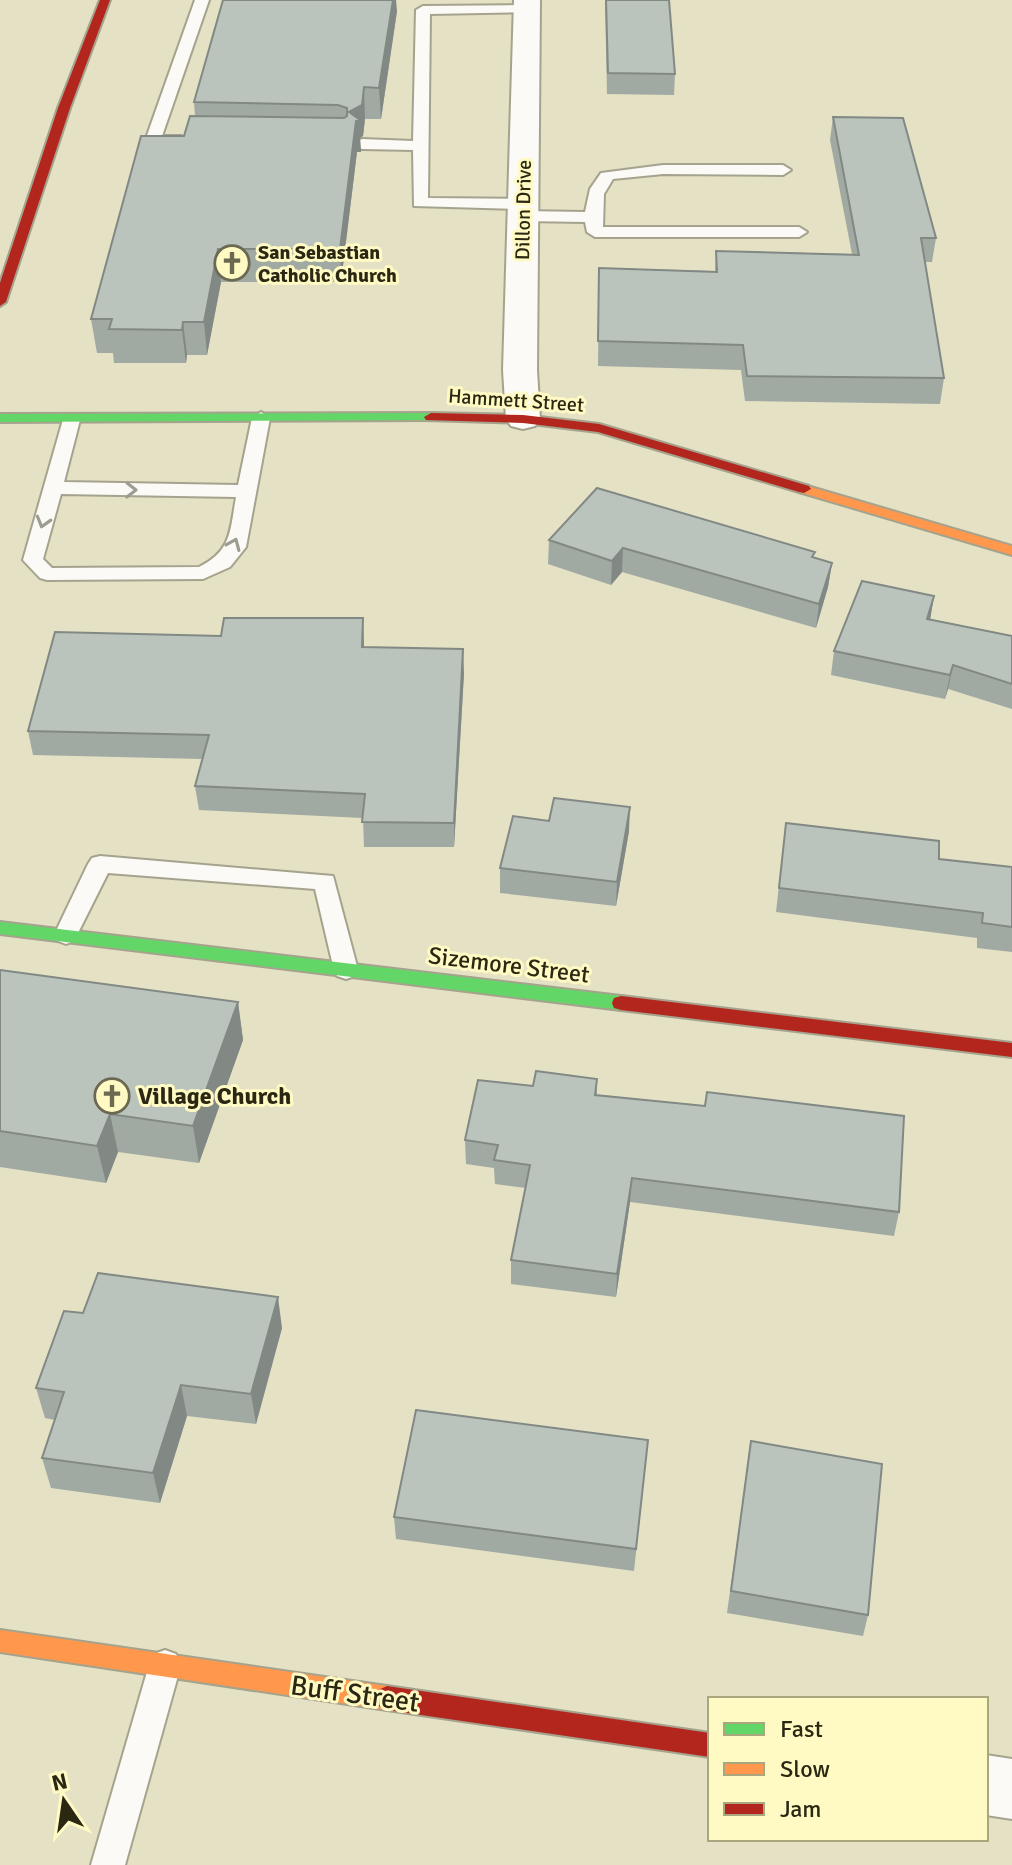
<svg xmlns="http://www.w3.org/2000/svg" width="1012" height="1865" viewBox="0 0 1012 1865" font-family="Signika,sans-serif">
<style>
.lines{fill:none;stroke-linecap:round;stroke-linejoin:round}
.lane-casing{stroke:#a5a38d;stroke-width:4}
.street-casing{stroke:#a5a38d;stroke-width:4}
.fast-casing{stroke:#a5a38d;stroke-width:4}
.slow-casing{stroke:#a5a38d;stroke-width:4}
.jam-casing{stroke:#a5a38d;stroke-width:4}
.lane{fill:#fbfaf6;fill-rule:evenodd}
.street{fill:#fbfaf6;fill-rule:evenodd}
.fast{fill:#63d668;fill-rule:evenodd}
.slow{fill:#ff974d;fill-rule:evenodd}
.jam{fill:#b3261e;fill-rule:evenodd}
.wall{fill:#a0a9a2}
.shaded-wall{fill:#828984}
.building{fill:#bac4bc;stroke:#828984;stroke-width:2}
.oneway{stroke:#9d9c90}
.labels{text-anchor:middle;stroke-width:6;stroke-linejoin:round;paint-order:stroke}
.far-street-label{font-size:20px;fill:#2a2813;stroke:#fffac4}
.far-poi-label{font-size:20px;font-weight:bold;fill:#2a2813;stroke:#fffac4;text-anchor:start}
.street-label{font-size:24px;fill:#2a2813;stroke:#fffac4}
.poi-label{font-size:24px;font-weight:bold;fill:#2a2813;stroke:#fffac4;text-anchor:start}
.near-street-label{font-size:28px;fill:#2a2813;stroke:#fffac4}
</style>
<rect width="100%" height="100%" fill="#e4e1c4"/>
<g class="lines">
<defs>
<path id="lane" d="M195 0H209L162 136H181L189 141 181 146 147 144 145 141Z
M527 5 534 9 532 12 430 14 428 198 523 199 531 204 523 209 414 206 413 150 362 149 354 144 362 139 413 141 416 10 423 6Z
M663 165H783L791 170 783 175 663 174 613 179 604 194 603 227H799L807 232 799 237H595L587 232 585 222 523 221 515 216 523 211 585 212 590 189 601 173Z
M261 412 270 418 246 547 230 567 203 579 47 580 40 578 23 560 64 416 71 414 80 420 64 482 238 485 252 418ZM61 494 236 497C230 530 232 551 199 567L52 568 43 559Z
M100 856 333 876 358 970 355 976 346 979 337 976 334 970 315 889 108 873 74 941 66 944 58 941 54 935 88 864 92 858Z
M165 1650 176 1654 181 1665 125 1865H91L149 1665 154 1654Z"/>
<path id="street" d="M514 0H540L537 370 540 419 535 426 523 429 511 426 506 419 503 370Z
M986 1755 1012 1759V1819L986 1815Z"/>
<path id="fast" d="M431 413 438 417 436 420 0 422V414Z
M0 922 621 996 628 998 630 1003 628 1008 621 1010 0 934Z"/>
<path id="slow" d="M804 485 1012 546V555L799 492V486Z
M0 1630 387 1686 396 1690 399 1698 396 1706 387 1710 0 1652Z"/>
<path id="jam" d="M100 0H110L70 108 6 302 0 306V283L58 108Z
M431 413 523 415 599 424 809 486 811 489 804 493 799 492 598 432 523 423 426 420 424 417Z
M621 996 1012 1043V1057L621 1010 614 1008 612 1003 614 998Z
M387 1686 710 1733V1757L387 1710 378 1706 375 1698 378 1690Z"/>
</defs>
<use href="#lane" class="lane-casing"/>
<use href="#street" class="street-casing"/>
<use href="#fast" class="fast-casing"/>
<use href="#slow" class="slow-casing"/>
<use href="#jam" class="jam-casing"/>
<use href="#lane" class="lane"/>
<use href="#street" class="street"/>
<use href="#fast" class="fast"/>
<use href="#slow" class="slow"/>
<use href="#jam" class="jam"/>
</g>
<path class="wall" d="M605 0H669L675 74 674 95 607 94Z
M397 11 381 119H365L363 136 360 138 361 152H357L341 282H221L207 355H187L186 363H114L113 353H97L91 319 195 116 194 102Z
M833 117 936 238 932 262H925L944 378 940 404 745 401 741 370 598 366 599 268 715 271 716 251 852 254 830 140Z
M549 540 814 558 832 563 828 587 816 628 622 572 611 585 548 564Z
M934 596 930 619 1012 636V709L948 689 945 699 831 675 834 651Z
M364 642V647L464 673 454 847H364L363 818 199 810 195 786 202 759 33 755 28 731Z
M786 823 939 859 1012 867V952L977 948V938L776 912Z
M629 831 616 906 500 893V868Z
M0 970 238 1002 243 1040 199 1163 118 1152 106 1183 0 1167Z
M597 1079V1095L899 1212 894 1236 630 1202 616 1297 511 1284V1260L526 1188 495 1184 494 1168 466 1164 465 1140 533 1086Z
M83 1313 282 1328 256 1424 187 1416 160 1503 51 1488 42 1458 55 1420 45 1418 36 1388Z
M648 1440 634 1571 396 1539 394 1517Z
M751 1441 868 1615 863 1636 727 1613Z"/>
<path class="shaded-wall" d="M393 0H396L397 11 381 119 379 88Z
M364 87 365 119 363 136 360 138 361 152H357L341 282 340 249 349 112Z
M218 249 221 282 207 355 204 322Z
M183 322 187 355 186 363 182 330Z
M623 548 622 572 611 585 612 561Z
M832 563 828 587 816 628 819 604Z
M934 596 930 620 927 619Z
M363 618 364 642 363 671 362 647Z
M463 649 464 673 454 847V823Z
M953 665 948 689 945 699 950 675Z
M630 807 629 831 616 906 617 882Z
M238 1002 243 1040 199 1163 193 1126Z
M110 1114 118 1152 106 1183 97 1146Z
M632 1178 630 1202 616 1297 617 1274Z
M278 1297 282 1328 256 1424 251 1394Z
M181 1385 187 1416 160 1503 153 1473Z"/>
<path class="building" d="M223 0H393L379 88 364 87 362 105 349 112 360 120 356 121 340 249H218L204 322H183L182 330 109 329 112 319H91L141 136H184L190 116 344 118 347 116V108L338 105 194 102Z
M606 0H669L675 74 608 73Z
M833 117 903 118 936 238H921L944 378 747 376 743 345 598 341 599 268 717 272 716 251 859 255Z
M597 488 815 552 812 557 832 563 819 604 623 548 612 561 549 540Z
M862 581 934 596 927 619 1012 636V684L953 665 950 675 834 651Z
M224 618H363L362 647 463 649 454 823 362 822 365 794 195 786 209 735 28 731 55 632 221 636Z
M554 798 630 807 617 882 500 868 513 816 549 821Z
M786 823 939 841V859L1012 867V927L982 923 983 913 779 888Z
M0 970 238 1002 193 1126 110 1114 97 1146 0 1131Z
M536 1071 597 1079 595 1095 705 1106 707 1092 904 1116 899 1212 632 1178 617 1274 511 1260 530 1165 494 1160 498 1145 465 1140 478 1080 533 1086Z
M98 1273 278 1297 251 1394 181 1385 153 1473 42 1458 64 1392 36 1388 64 1311 83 1313Z
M416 1410 648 1440 636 1549 394 1517Z
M751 1441 882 1464 868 1615 731 1591Z"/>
<defs><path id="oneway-chevron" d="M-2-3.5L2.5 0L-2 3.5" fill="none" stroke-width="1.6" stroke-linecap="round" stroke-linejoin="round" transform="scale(2)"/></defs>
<g class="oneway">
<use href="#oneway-chevron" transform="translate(131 490) rotate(1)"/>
<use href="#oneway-chevron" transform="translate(43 522) rotate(106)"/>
<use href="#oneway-chevron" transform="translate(234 544) rotate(-67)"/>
</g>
<defs>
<symbol id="church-ring" viewBox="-11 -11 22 22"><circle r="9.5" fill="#fffac4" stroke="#6b6951" stroke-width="1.5"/><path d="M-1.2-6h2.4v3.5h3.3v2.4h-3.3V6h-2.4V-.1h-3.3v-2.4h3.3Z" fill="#6b6951"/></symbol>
</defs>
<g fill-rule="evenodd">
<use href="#church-ring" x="212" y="243" width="40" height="40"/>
<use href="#church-ring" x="92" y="1076" width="40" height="40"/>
</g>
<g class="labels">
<g class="far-street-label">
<text transform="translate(523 210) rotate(-89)" y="7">Dillon Drive</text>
<text transform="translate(516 400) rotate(4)" y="7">Hammett Street</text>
</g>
<g class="far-poi-label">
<text x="258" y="259">San Sebastian<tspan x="258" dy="23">Catholic Church</tspan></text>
</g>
<g class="street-label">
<text transform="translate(509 965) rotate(7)" y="8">Sizemore Street</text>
</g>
<g class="poi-label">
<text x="138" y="1104">Village Church</text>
</g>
<g class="near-street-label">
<text transform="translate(355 1693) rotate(8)" y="10">Buff Street</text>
</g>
</g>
<rect x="708" y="1697" width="280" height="144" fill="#fffac4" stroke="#aaa67d" stroke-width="2"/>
<rect x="724" y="1723" width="40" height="12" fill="#63d668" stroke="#aaa67d" stroke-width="2"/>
<text x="780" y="1737" font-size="24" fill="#2a2813">Fast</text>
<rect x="724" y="1763" width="40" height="12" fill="#ff974d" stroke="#aaa67d" stroke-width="2"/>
<text x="780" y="1777" font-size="24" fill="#2a2813">Slow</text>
<rect x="724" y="1803" width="40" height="12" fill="#b3261e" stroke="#aaa67d" stroke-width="2"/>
<text x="780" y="1817" font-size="24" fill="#2a2813">Jam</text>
<g transform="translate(64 1801) rotate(347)" stroke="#fffac4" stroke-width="6" paint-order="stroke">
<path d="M0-6L14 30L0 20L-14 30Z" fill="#2a2813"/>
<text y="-12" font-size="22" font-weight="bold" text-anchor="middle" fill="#2a2813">N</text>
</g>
</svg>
